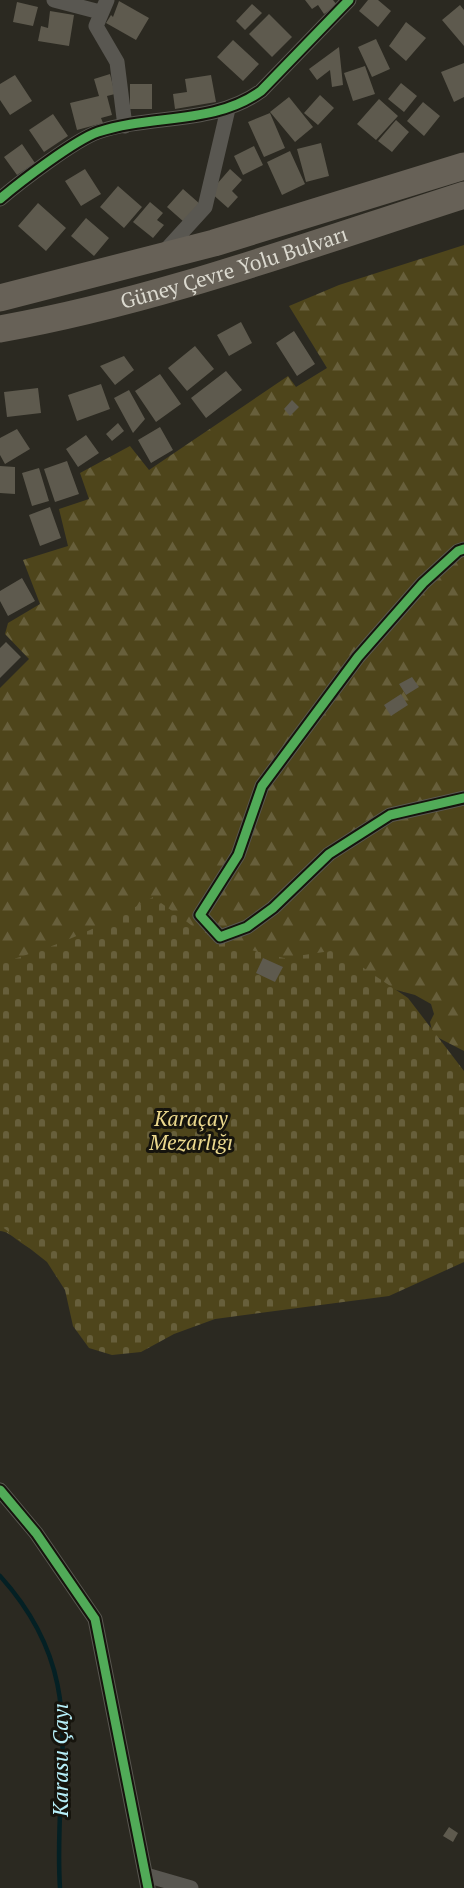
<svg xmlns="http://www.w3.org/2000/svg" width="464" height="1888" viewBox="0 0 464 1888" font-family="'PT Serif',serif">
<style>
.forest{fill:url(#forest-firs)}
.cemetery{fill:url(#cemetery-stones)}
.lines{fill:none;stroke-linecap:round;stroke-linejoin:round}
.stream{stroke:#042024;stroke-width:4.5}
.building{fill:#5e5a4e}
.street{stroke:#595751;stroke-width:15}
.highway{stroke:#676157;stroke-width:27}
.cycleway-casing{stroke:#16140d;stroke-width:13}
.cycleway{stroke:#51ab58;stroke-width:9}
.labels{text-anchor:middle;stroke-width:6;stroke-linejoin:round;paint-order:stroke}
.street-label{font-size:21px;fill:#dbd9cf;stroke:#16140d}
.park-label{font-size:21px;font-style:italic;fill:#ebd88d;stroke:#16140d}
.water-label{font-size:22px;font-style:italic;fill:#b7eff9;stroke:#16140d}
</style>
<defs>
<pattern id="forest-firs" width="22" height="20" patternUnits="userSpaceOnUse" patternTransform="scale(1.5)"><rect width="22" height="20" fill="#4e451b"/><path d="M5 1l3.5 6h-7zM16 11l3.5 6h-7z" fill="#675f3b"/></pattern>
<pattern id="cemetery-stones" width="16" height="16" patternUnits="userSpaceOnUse" patternTransform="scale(1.5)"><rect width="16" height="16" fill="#4e451b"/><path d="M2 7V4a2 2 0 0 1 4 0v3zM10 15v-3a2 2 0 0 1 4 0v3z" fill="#675f3b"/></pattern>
</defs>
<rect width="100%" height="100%" fill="#2b2921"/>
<path class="forest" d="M464 245V1051L433 1035 430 1022 434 1014 431 1004 415 995 389 988 40 1252C22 1248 11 1231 0 1231V688L29 659 5 634 8 623 40 604 23 560 68 546 59 509 89 499 80 473 130 446 149 470 288 376 296 387 327 368 289 306 339 285Z"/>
<path class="cemetery" d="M153 897 198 930 247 949 284 958 337 950 408 998 464 1071V1262L389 1296 215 1319 174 1334 141 1352 112 1355 89 1348 73 1326 65 1290 47 1262 0 1225V963C54 948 104 926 153 897Z"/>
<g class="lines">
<path class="stream" d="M0 1576C94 1680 52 1766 60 1888"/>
</g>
<path class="building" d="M305 0H333L337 5 324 14 318 5 312 9Z
M368 0H378L391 11 378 27 359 11Z
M119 1 149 18 136 40 106 23 111 15 113 17Z
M17 2 38 7 33 26 13 22Z
M252 4 262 13 245 30 236 21Z
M460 5 464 10V46L442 20Z
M50 11 74 15 69 46 38 41 41 26 48 28Z
M269 14 292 37 272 57 249 34Z
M406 22 426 38 406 61 389 46Z
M376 39 390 69 372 77 358 47Z
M233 40 259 64 243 81 217 57Z
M339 47 343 85 332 87 330 70 317 80 309 69Z
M464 63V97L454 102 441 72Z
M365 66 375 94 353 101 344 73Z
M110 74 115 94 107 96 112 115 101 118 103 123 77 130 70 103 99 96 94 79Z
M15 75 32 101 10 115 0 100V84Z
M211 75 216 102 175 109 173 94 187 92 185 79Z
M401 83 417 96 404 112 388 99Z
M130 84H152V109H130Z
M320 95 334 108 318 125 304 113Z
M289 97 313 127 295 142 270 112Z
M379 99 398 116 376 140 357 124Z
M423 102 440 116 424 136 407 121Z
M270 113 285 148 264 157 248 122Z
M53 114 68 136 44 152 29 130Z
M396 120 409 132 392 152 378 141Z
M321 143 329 176 306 182 297 149Z
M22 144 35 163 17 175 4 157Z
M254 146 263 165 243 175 234 156Z
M290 151 305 184 282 195 267 162Z
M85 169 101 194 81 206 65 181Z
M230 169 242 180 232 191 238 197 228 208 210 192Z
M118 186 142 207 124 228 100 207Z
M183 189 200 204 184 222 167 207Z
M150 202 163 213 157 220 164 225 153 238 133 222Z
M38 203 66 228 46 251 18 226Z
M86 218 109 238 94 256 71 236Z
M241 322 252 343 229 356 217 335Z
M294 331 315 364 297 376 276 343Z
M195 346 214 369 187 391 168 368Z
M124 356 134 370 115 385 100 366Z
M226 371 242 390 206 418 191 398Z
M160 374 181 404 156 422 135 391Z
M101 384 110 409 77 421 68 395Z
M38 388 41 413 7 417 4 392Z
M129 390 145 419 133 433 114 398Z
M292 400 299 407 290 416 284 409Z
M118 423 124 431 112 441 106 434Z
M160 427 173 450 151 463 138 440Z
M17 429 30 449 5 464 0 455V438Z
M86 435 99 453 78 467 66 449Z
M67 461 79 494 55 502 44 469Z
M0 466 15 467V494L0 493Z
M39 468 49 501 32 506 22 473Z
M50 507 61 538 40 546 29 515Z
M22 578 35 601 8 616 0 601V591Z
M6 642 21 657 0 678V648Z
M412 677 419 687 406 695 399 684Z
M401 694 408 705 391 716 384 705Z
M263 958 283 967 275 982 256 973Z
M449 1827 458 1833 453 1842 443 1836Z"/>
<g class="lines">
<path class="street" d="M54 0 100 12
M107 0 96 26 117 62 125 126
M0 199C20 182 75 140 98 132 152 114 214 125 261 91L349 0
M164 252 205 207 228 109
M464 549 458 551 423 583 358 657 262 786 238 855 200 915 220 937 247 927 273 908 329 854 390 815 464 798
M0 1490 36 1533 95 1619 148 1888
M146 1875 191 1888"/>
<g class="highway">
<path d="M0 298 214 243 464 166"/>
<path id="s1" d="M0 329C158 301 311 244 464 195"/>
</g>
<defs>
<path id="cycleway" d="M0 199C20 182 75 140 98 132 152 114 214 125 261 91L349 0
M464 549 458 551 423 583 358 657 262 786 238 855 200 915 220 937 247 927 273 908 329 854 390 815 464 798
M0 1490 36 1533 95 1619 148 1888"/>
</defs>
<use href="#cycleway" class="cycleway-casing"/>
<use href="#cycleway" class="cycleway"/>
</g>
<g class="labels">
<g class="street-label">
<text dy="7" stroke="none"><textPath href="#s1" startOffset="242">Güney Çevre Yolu Bulvarı</textPath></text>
</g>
<g class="park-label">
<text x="191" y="1126">Karaçay<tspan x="191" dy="24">Mezarlığı</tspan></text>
</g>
<g class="water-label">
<text transform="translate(60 1760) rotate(-90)" y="8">Karasu Çayı</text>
</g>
</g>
</svg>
